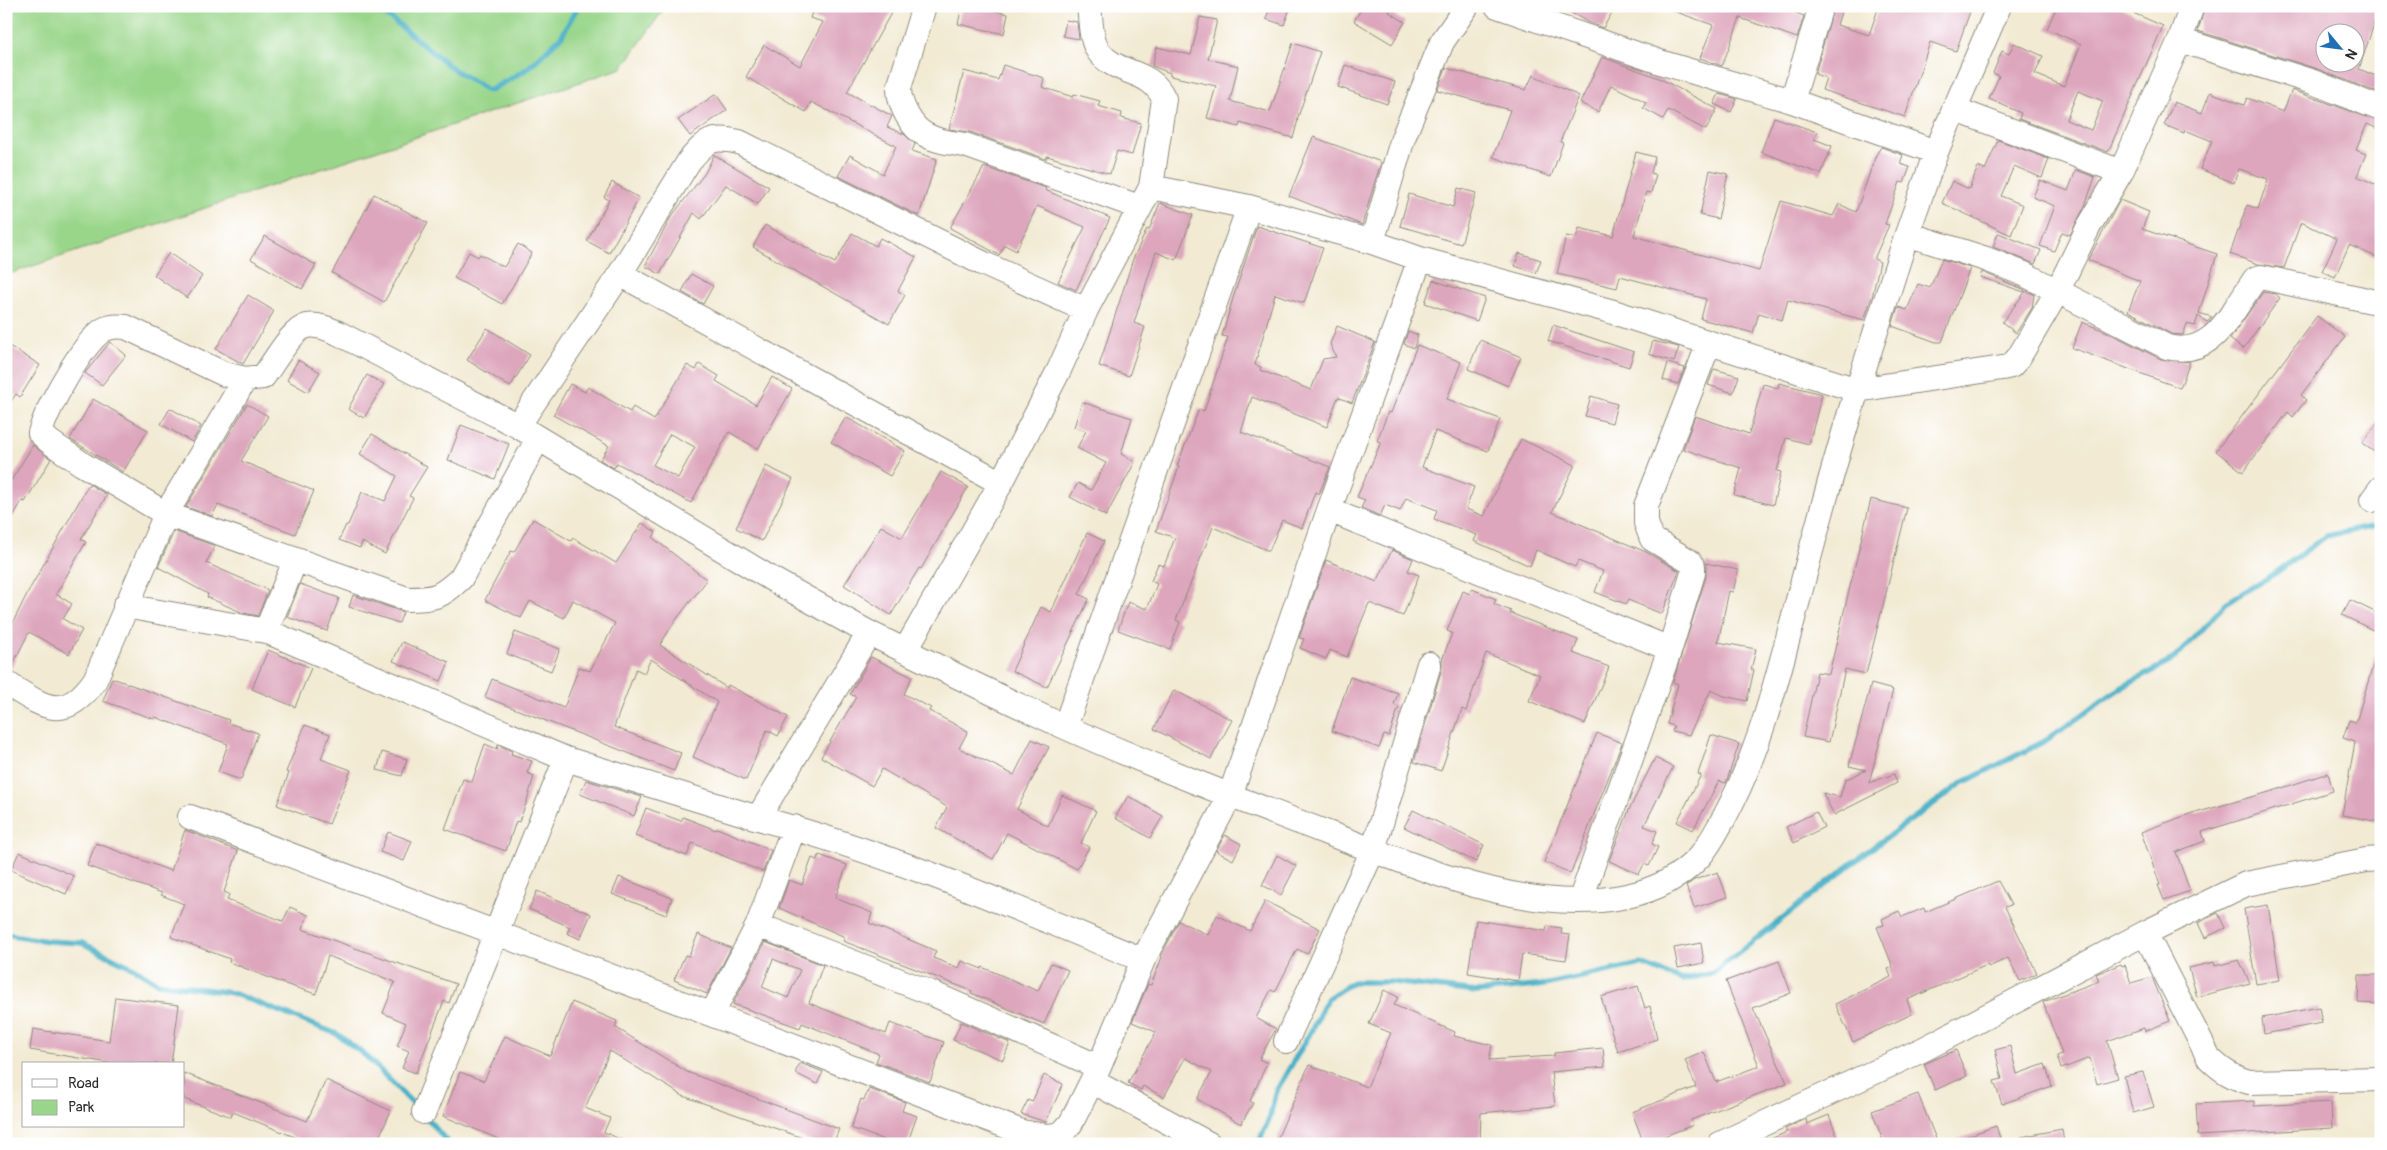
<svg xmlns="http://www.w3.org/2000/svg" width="2387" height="1150" viewBox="0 0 2387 1150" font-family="Pangolin,sans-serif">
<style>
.green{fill:#9ad68a;stroke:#62805a}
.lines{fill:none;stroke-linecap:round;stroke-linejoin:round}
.stream{stroke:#48b1c7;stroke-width:5.5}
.building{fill:#dda6bc;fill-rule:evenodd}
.minor-casing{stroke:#8e8a7f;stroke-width:26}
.minor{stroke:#fff;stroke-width:24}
</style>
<rect width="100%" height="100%" fill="#fff"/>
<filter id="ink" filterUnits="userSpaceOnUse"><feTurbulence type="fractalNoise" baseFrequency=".02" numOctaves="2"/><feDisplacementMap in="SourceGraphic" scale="10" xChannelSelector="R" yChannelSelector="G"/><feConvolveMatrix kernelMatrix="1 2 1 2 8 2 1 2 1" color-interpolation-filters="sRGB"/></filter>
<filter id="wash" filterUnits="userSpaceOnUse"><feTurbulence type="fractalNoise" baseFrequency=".0096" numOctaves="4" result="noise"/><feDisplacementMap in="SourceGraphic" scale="20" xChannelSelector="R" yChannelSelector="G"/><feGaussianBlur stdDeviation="1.12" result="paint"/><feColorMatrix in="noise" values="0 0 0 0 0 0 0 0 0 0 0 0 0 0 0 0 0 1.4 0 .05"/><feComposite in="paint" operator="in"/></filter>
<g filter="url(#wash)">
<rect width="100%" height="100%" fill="#f2ead3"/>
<path class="green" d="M6 6H666L622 68 6 275Z"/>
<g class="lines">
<path class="stream" d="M372 6 393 20 453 69 489 91 527 69 561 37 578 6
M6 934 48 941 82 943 132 967 158 983 232 993 337 1034 366 1056 418 1109
M426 1117 449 1144
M1258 1144 1270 1117 1275 1093 1309 1035 1328 998 1353 982H1391L1477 992 1544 985 1641 964 1682 980 1713 973 1868 851 1962 783 2045 741 2119 689 2173 660 2226 603 2274 574 2326 536 2381 525"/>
</g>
<g id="blocks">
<path class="building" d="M814 6H895L847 92 892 116 887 127 904 134 915 144 912 151 937 159 919 216 838 176 850 155 883 174 896 146 811 102 806 112 746 77 764 45 800 66 823 22 810 18Z
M962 6H974L1008 14 1004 34 958 24Z
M1270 6H1291L1284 25 1266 19Z
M1363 6H1393L1389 12 1405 22 1392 44 1354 21Z
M1560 6H1616L1603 28 1587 22Z
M1665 6H1778L1804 16 1797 38 1740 18 1722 66 1700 58 1713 25 1665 8Z
M1834 6H1843L1837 25 1869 35 1879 6H1972L1956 51 1930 42 1905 117 1822 90 1826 78 1815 74Z
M2057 6H2117L2163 26 2108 152 2019 119 2021 113 1989 99 1999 76 1993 73 2002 51 2009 54 2014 43 2043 56 2035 74 2064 86 2081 44 2047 29ZM2078 91 2103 101 2091 130 2066 120Z
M2205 6H2380L2359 69 2381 78V94L2317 69 2198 31ZM2324 32H2354V62H2324Z
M1200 17 1217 20 1208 59 1238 66 1230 101 1270 112 1293 43 1320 52 1297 120H1298L1293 138 1240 123 1239 127 1207 118 1216 86 1170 76V73L1152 66 1157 47 1191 55Z
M1066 20 1077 22 1079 39 1063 36Z
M1602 57 1659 78 1717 109 1706 130 1668 110 1663 119 1643 108 1646 102 1611 85 1598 112 1580 103Z
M1003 65 1044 78 1042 87 1073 97 1074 94 1100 101 1098 106 1122 113 1121 118 1141 123 1132 155 1117 151 1110 174 1047 156 1046 159 970 132 949 129 964 71 998 80Z
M1345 65 1395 82 1387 104 1338 87Z
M1446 68 1526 90 1533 75 1579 96 1560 142 1563 143 1551 177 1493 157 1510 110 1437 90Z
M2292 90 2381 122V130L2367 124 2356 150 2366 154 2357 176 2381 187V259L2349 245 2335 277 2322 271 2337 239 2301 222 2284 268 2258 264 2230 254 2247 205 2258 209 2268 179 2239 169 2234 183 2200 169 2212 141 2185 130 2184 133 2164 125 2174 102 2202 113 2210 92 2244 105 2247 98 2283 112Z
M716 94 727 110 690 136 678 120Z
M1719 94 1737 99 1731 112 1714 104Z
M1774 117 1817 132 1814 139 1832 146 1821 174 1761 152Z
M1313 137 1381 162 1362 225 1289 196Z
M1998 140 2049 159 2042 178 2014 166 2001 196 2023 205 2011 235 1942 203 1952 181 1969 189 1978 167 1985 170Z
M1881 147 1903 155 1900 164 1910 167 1904 183 1900 182 1885 224 1889 225 1874 259 1880 262 1872 297 1864 320 1788 300 1782 320 1759 313 1753 333 1701 319 1706 299 1620 276 1617 288 1557 274 1566 236 1576 238 1579 228 1613 236 1636 152 1655 157 1651 173 1656 175 1651 193 1646 192 1634 236 1759 271 1781 201 1833 216 1839 204 1856 212 1876 155Z
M714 155 769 187 758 204 726 185 701 219 694 213 660 274 645 266 671 217 705 173Z
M984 167 1046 188 1045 190 1110 218 1076 290 1058 282 1085 227 1037 206 1016 251 1005 245 999 255 950 228Z
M1710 170 1728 174 1718 219 1700 215Z
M2076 170 2095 177 2085 206 2070 235 2062 232 2054 251 2040 246 2055 206 2033 197 2040 180 2068 191Z
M612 182 639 198 609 253 587 241 609 200 604 197Z
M1458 188 1476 193 1461 244 1400 226 1409 194 1453 207Z
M374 194 428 223 384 302 332 273Z
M2120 200 2149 212 2142 229 2217 254 2199 313 2212 317 2207 322 2198 316 2195 326 2187 324 2183 335 2171 334 2128 311 2140 281 2088 260Z
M1160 203 1193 215 1176 260 1156 252 1134 323 1145 327 1129 376 1099 366 1133 259 1147 229 1149 230Z
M765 225 835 263 852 233 876 246 880 238 916 257 898 291 905 295 889 324 753 247Z
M1257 226 1323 248 1304 303 1275 294 1255 365 1261 367 1260 370 1311 390 1323 359 1336 357 1330 344 1337 326 1375 342 1352 403 1338 397 1327 427 1252 397 1241 432 1330 467 1319 494 1315 492 1302 528 1282 520 1269 551 1213 527 1176 620 1180 622 1170 649 1118 630 1128 602 1147 609 1157 584 1151 581 1158 564 1164 566 1175 538 1156 531 1179 467 1177 466 1199 409 1204 411 1228 337 1222 336 1233 298Z
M1998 233 2041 250 2035 264 1993 247Z
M265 236 316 265 302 289 251 259Z
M518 244 532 253 502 304 454 278 469 252 478 257 480 254 504 267Z
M169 253 202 276 187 298 154 275Z
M1519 253 1541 260 1536 273 1515 266Z
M1942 259 1970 268 1942 342H1936L1892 326 1898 307 1907 310 1918 284 1930 288Z
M1982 272 2018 287 2025 290 2024 292 1980 277Z
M691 274 713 286 703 304 682 292Z
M1433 280 1485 298 1477 321 1425 303Z
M2026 291 2034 294 2032 308 2016 333 2002 322Z
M2263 292 2275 294 2280 298 2243 349 2230 339Z
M248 295 274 311 243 364 216 349Z
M2317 316 2345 337 2301 395 2306 400 2293 417 2288 412 2243 472 2216 451Z
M2082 322 2105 331 2161 359 2190 362 2180 388 2072 348Z
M1553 325 1634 352 1629 367 1548 341Z
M487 328 530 355 510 387 467 360Z
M1408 331 1418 335 1414 348 1404 344Z
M1480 340 1521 357 1508 386 1468 369Z
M1653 341 1679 347 1674 362 1649 354Z
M110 342 126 355 102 385 85 373Z
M6 344 40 365 20 397 16 394 6 409Z
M1417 345 1461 362 1447 399 1500 419 1488 451 1435 431 1422 467 1474 487 1466 509 1484 516 1521 439 1575 465 1552 512 1646 552 1679 571 1662 614 1628 600 1626 604 1595 592 1603 571 1578 561 1575 567 1536 550 1530 566 1474 541 1477 535 1434 519 1437 510 1406 498 1400 511 1385 505 1380 516 1361 508 1365 500 1357 497 1381 442 1377 441 1388 412 1391 413Z
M298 360 320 372 308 392 287 380Z
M1668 363 1685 368 1678 384 1663 380Z
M699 364 719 376 716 381 756 405 772 377 792 389 758 449 729 432 691 503 617 463 614 468 600 460 609 446 553 415 570 384 585 392 588 387 630 412 633 407 654 420 687 365 696 370ZM670 434 695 447 678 478 653 465Z
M1714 369 1739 376 1733 393 1708 385Z
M367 375 384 384 364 418 348 409Z
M1779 383 1822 394 1809 444 1786 438 1777 471 1781 472 1773 505 1734 495 1741 468 1683 449 1695 416 1749 434 1763 384 1778 388Z
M1591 396 1617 404 1612 423 1585 416Z
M93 399 148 430 123 472 70 439Z
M1082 402 1132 418 1121 454 1135 462 1106 516 1070 497 1078 483 1091 490 1106 463 1077 448 1086 431 1074 427Z
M247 404 268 416 241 461 314 491 295 534 218 505 212 516 186 507Z
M170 408 201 426 192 442 161 424Z
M846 417 905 451 890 476 831 442Z
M2381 418V457L2362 443Z
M461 425 509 444 495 479 448 460Z
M372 434 427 467 409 496 413 498 385 554 362 542 360 548 339 540 346 525H348L362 492 385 501 397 476 360 454Z
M33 445 51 459 25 502 22 501 6 529V489Z
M766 466 793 479 762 541 736 528Z
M941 472 968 487 921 569 919 568 891 615 844 585 881 526 902 538Z
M89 484 107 495 81 539 86 542 56 594 72 604 63 619 82 630 69 654 29 632 10 670 6 669V636L28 592Z
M1871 499 1907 508 1866 674 1845 669 1829 742 1803 737 1817 672 1829 674Z
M533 519 571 541 573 538 616 563 642 523 656 532 653 538 707 580 675 621 660 645 727 688 728 685 788 717 778 736 767 730 746 780 693 757 717 702 651 659 644 673 636 669 614 727 681 753 674 771 485 697 492 679 564 708 579 667 590 671 615 623 573 600 564 618 530 601 521 618 485 600 511 551 514 552Z
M174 531 215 546 206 563 268 590 258 616 243 613 207 597 208 594 158 567Z
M1087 533 1104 541 1079 594 1089 599 1047 687 1012 671 1041 607 1051 612Z
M1392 550 1413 559 1408 571 1419 575 1403 616 1369 603 1347 657 1330 650 1326 659 1300 648 1304 639 1299 638 1326 560 1377 582Z
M1706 563 1738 570 1733 592 1729 591 1718 642 1756 649 1751 670H1754L1747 701 1724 696 1711 690 1689 735 1672 731 1674 726 1667 724 1678 684 1673 682 1706 577Z
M300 584 339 598 327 631 287 617Z
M1472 589 1496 599 1494 604 1511 611 1510 613 1578 640 1573 653 1609 667 1585 724 1529 701 1540 675 1486 653 1466 711 1462 709 1441 771 1414 762 1442 668V660L1452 633 1447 631 1463 591 1470 594Z
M353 595 403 612 399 623 349 607Z
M2350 600 2381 615V634L2342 615Z
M515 632 560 649 551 671 507 654Z
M402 642 449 662 441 681 393 661Z
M268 650 311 668 295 707 252 689Z
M2377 652 2381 653V822L2342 815 2355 742 2343 738 2349 720 2356 722Z
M871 657 912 677 904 694 931 708 929 711 968 731 959 748 1014 775 1032 739 1049 747 1017 809 1048 826 1062 795 1096 811 1081 843 1089 847 1077 869 1007 833 993 859 936 828 947 807 882 769 872 786 821 757 856 697 850 694Z
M1350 677 1398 693 1394 705 1399 707 1389 736 1384 735 1379 748 1332 731Z
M112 678 229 720 228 723 258 733 241 780 218 772 228 744 155 717 154 719 103 701Z
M1871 684 1893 690 1869 783 1894 774 1897 783 1834 815 1823 793 1840 797 1845 780 1866 770 1849 766Z
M1174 690 1232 720 1211 759 1154 729Z
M305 725 330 734 321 759 351 770 329 824 277 805 289 773 286 772Z
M1597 733 1622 743 1571 873 1544 862Z
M1711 735 1739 744 1726 783 1719 781 1693 830 1677 822 1701 775 1698 774Z
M485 744 497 749 498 745 512 751 511 754 532 761 527 773 534 776 527 801 519 822 516 821 506 851 445 829 463 779 472 782Z
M382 752 407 759 402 776 377 770Z
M1655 758 1673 767 1644 826 1657 831 1652 844 1658 847 1649 866 1644 864 1639 874 1609 861 1629 810Z
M2328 773 2333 791 2202 832 2205 841 2176 852 2190 891 2164 900 2158 885H2160L2141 832 2195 812V813L2273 791Z
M586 780 642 797 634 816 580 794Z
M1128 796 1163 816 1150 838 1115 818Z
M646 808 681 821 683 817 716 830 717 828 771 850 763 872 692 843 687 856 635 836Z
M1413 810 1484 845 1476 862 1404 827Z
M1816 812 1824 827 1794 843 1786 827Z
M185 830 238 851 224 892 229 894 227 900 283 921 290 907 308 915 302 929 456 984 449 1003 444 1001 416 1073 402 1068 409 1051 397 1046 406 1023 383 1013 395 982 328 956 316 994 285 984 229 962 230 959 171 937 184 904 161 895 162 893 87 866 96 843 171 871Z
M388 832 412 841 404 861 380 852Z
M1225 835 1241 844 1233 860 1216 851Z
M19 852 74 876 66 894 11 870Z
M819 855 847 865 835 898 872 913 869 923 936 951 933 958 959 968 962 961 982 969V967L1038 991 1051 963 1068 970 1044 1024 971 993 972 991 843 941 845 937 779 908 789 880 802 885 812 858 817 860Z
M1277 855 1296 866 1281 895 1262 885Z
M1718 872 1727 897 1694 908 1686 886 1694 880Z
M619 877 672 898 666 915 612 894Z
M1998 881 2011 905 2005 907 2037 973 2020 981 2008 958 1989 967 1987 965 1907 1000 1912 1014 1853 1042 1835 1004 1891 977 1888 969 1893 967 1877 927 1884 925 1882 919 1899 911 1902 917 1924 908 1925 912Z
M537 891 591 914 580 939 567 933 570 927 529 909Z
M1265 901 1320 929 1307 954 1297 949 1275 992 1271 990 1256 1018 1276 1029 1259 1059 1267 1063 1250 1101 1253 1103 1241 1124 1197 1099 1212 1072 1185 1058 1164 1097 1143 1086 1141 1090 1128 1083 1156 1032 1132 1022 1148 984 1151 985 1162 957 1161 956 1179 921 1208 935 1217 915 1250 931Z
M2268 905 2280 980 2256 984 2244 909Z
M2218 913 2225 928 2205 938 2198 923Z
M1476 920 1546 931 1547 926 1562 928 1561 934 1570 935 1566 960 1522 954 1518 981 1468 973Z
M698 934 731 948 707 994 674 980 685 955 689 956Z
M765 942 823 965 809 1003 886 1034 890 1023 944 1042 930 1082 876 1062 879 1054 802 1023 800 1028 733 1004ZM773 959 800 970 788 998 762 987Z
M1701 943 1704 963 1678 968 1674 948Z
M2239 960 2250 983 2197 997 2189 968 2214 962 2215 966Z
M1779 961 1791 993 1753 1008 1787 1083 1691 1120 1693 1125 1644 1144 1632 1112 1696 1087 1685 1060 1704 1052 1716 1082 1759 1066 1726 981Z
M2121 964 2122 966 2125 965 2131 983 2152 977 2170 1021 2145 1031 2144 1028 2107 1041 2118 1078 2097 1084 2090 1058 2061 1069 2057 1056 2062 1054 2043 1002 2099 981 2096 974Z
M2359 975H2381L2380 1004 2358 1003Z
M1638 986 1645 1008 1650 1006 1657 1039 1618 1052 1601 997Z
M1384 990 1398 997 1394 1005 1455 1032 1454 1036 1492 1045 1489 1060 1554 1056V1053L1603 1048 1605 1067 1551 1072 1555 1106 1481 1113 1480 1144H1275L1309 1065 1367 1087 1391 1033 1369 1024Z
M115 997 179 1005 171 1064 109 1063 30 1050 33 1029 109 1041Z
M572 1002 617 1021 615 1027 687 1072 839 1129 833 1144H820L683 1096 610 1051 585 1108 610 1118 604 1132 631 1144H511L443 1116 460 1072 484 1081 505 1036 550 1056Z
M2319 1007 2322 1023 2264 1034 2262 1018Z
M961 1022 1010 1043 1003 1060 953 1040Z
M2010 1046 2017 1074 2045 1064 2052 1086 2002 1104 1994 1081 2002 1079 1995 1050Z
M1956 1050 1967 1076 1935 1090 1924 1064Z
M800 1063 823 1072 817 1084 795 1073Z
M2143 1072 2154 1107 2133 1113 2124 1076Z
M184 1073 307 1121 326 1080 391 1111 376 1144H312L233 1112 231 1117 184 1099Z
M1044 1075 1063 1084 1046 1122 1021 1114 1028 1100 1032 1102Z
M869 1089 905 1102 902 1111 917 1116 907 1144H895L851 1128 861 1099 864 1100Z
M1918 1094 1938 1144H1884L1872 1111Z
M2254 1101V1106L2331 1102 2332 1128 2198 1136 2196 1104Z
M1829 1115 1840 1144H1759L1787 1132 1785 1129 1806 1119 1807 1124Z
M1996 1126 2002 1144H1953V1141Z
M2062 1129 2064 1144H2022L2021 1137Z"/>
</g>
</g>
<g filter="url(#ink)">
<use href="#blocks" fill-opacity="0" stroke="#8e8a7f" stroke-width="1"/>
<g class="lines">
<defs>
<path id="minor" d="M924 6 899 88C899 104 911 128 926 135 938 142 952 143 965 145L1139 207
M1089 6C1091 20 1090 40 1099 52 1117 76 1151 68 1164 99L1151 187
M2180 40 2192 6
M1792 101 1821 6
M1954 109 2121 172
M1936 152 1999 6
M1907 234 1986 259 2024 274 2167 347C2212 358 2229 316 2251 285L2255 279 2261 277 2381 303
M1372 242 1403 138 1442 42 1467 6
M620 274 1001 483
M518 426 620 274 689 161C707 140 711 136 739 142L982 263 1086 310
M538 439 461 578C441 597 435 599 407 599L166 514 82 464 50 442 40 433C47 408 82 344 103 330 110 326 118 326 126 327L224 374 245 379 263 377C273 364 292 329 307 326 317 324 329 329 338 333L518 426 775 581 869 633
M2372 500 2381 488
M1329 510 1670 649
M125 606 266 631 566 759 758 818 869 633C934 665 999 697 1065 727 1152 766 1241 800 1330 834 1397 859 1471 891 1543 899 1596 905 1661 899 1699 857 1710 845 1717 830 1725 816 1758 754 1775 687 1793 619 1813 542 1833 466 1857 390L2002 368 2011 366 2019 357 2057 292 2089 226 2121 172 2180 40 2313 82 2381 109
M266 631 295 561
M905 651 1001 483 1059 370 1086 310 1151 187 1249 207
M6 683C44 707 64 724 95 680L166 514 245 379
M1065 727 1249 207 1372 242 1420 259 1610 311 1857 390 1907 234 1936 152 1792 101 1663 63 1497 6
M190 817 1022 1132 1047 1136 1057 1135 1063 1132 1071 1123 1099 1067 1143 960 1230 796 1329 510 1420 259
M758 818C890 853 1016 908 1143 960
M1580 901 1670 649 1693 573V566L1689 561 1652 539 1646 523V506L1709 343
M758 925 931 993 1099 1067
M2145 933 2209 1058C2222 1071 2232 1077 2249 1082L2381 1079
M712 1014 758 925 794 827
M1286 1041 1373 850 1429 664
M1092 1081 1209 1144
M424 1112 566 759
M1720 1144 1924 1049 2145 933 2246 884 2366 860 2381 859"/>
</defs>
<use href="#minor" class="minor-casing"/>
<use href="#minor" class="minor"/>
</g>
</g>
<rect width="2387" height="1150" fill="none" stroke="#fff" stroke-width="25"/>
<rect x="22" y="1062" width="162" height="65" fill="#ffffff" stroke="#aaaaaa"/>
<rect x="32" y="1079" width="25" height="8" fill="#ffffff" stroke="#aaaaaa"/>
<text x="68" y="1088" font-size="15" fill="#2b2b2b">Road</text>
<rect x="32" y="1100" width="25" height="15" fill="#9ad68a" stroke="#aaaaaa"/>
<text x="68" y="1112" font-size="15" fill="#2b2b2b">Park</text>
<g transform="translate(2340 48) rotate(119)"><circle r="24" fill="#ffffff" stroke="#aaaaaa"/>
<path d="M0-4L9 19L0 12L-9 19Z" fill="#1f6fb2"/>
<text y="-8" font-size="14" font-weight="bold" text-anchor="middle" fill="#2b2b2b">N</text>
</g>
</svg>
